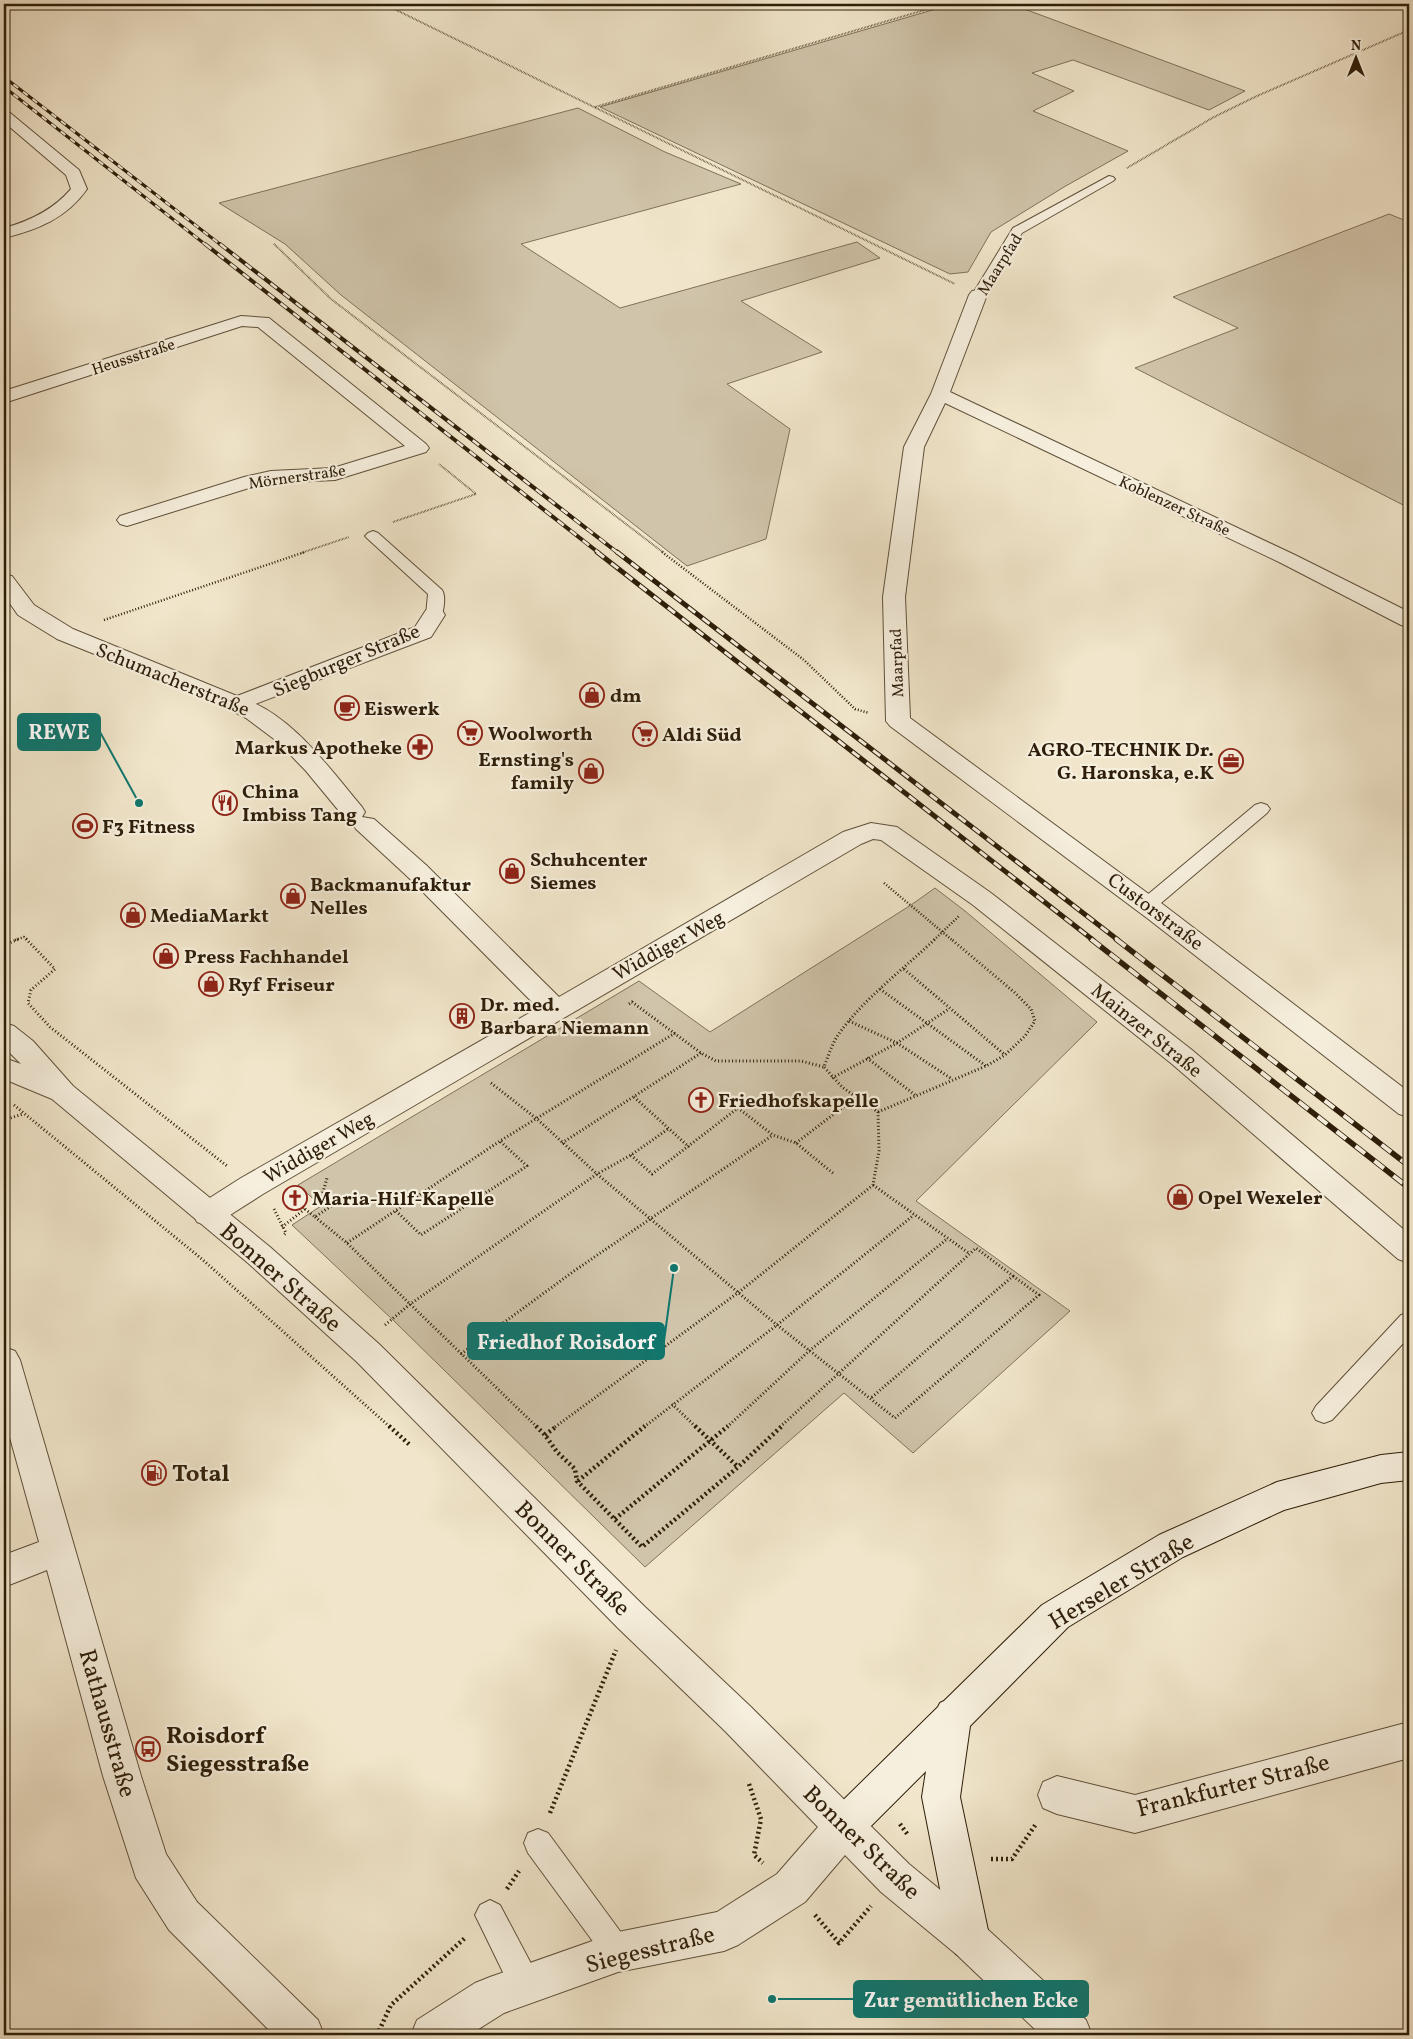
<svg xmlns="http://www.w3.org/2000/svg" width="1413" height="2039" viewBox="0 0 1413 2039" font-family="Vollkorn,serif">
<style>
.green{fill:#d0c4aa;stroke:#7f715a}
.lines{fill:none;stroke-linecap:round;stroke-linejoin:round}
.service-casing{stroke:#5f503a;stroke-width:2}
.pedestrian-casing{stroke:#5f503a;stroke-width:2}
.minor-casing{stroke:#5f503a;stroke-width:2}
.tertiary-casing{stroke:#5f503a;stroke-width:2}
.secondary-casing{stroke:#2e1e09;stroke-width:2}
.path-far3{stroke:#2e1e09;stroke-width:2;stroke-dasharray:0.5 1;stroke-linecap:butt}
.path-far2{stroke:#2e1e09;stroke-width:2.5;stroke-dasharray:1 2;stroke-linecap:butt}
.path-far1{stroke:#2e1e09;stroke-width:3;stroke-dasharray:1 2.5;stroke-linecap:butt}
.path{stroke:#2e1e09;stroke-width:4.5;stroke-dasharray:2 3;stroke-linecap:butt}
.service{fill:#f6efdd;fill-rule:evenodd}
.pedestrian{fill:#f6efdd;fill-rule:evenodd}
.minor{fill:#f6efdd;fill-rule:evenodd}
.tertiary{fill:#f6efdd;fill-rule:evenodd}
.secondary{fill:#f6efdd;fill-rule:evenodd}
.rail-far3-casing{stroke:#2e1e09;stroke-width:3}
.rail-far2-casing{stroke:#2e1e09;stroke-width:4}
.rail-far1-casing{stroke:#2e1e09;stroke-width:5}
.rail-casing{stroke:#2e1e09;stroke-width:5.5}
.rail-far3{stroke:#f6efdd;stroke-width:2;stroke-dasharray:6;stroke-linecap:butt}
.rail-far2{stroke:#f6efdd;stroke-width:2.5;stroke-dasharray:8;stroke-linecap:butt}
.rail-far1{stroke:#f6efdd;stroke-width:3;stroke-dasharray:9;stroke-linecap:butt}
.rail{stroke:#f6efdd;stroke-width:4;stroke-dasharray:12;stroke-linecap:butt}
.labels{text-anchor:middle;stroke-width:4.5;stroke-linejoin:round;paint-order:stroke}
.far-street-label{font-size:16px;fill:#2e1e09;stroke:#f6efdd}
.street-label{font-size:20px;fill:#2e1e09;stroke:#f6efdd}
.poi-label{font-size:20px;font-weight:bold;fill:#2e1e09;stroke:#f6efdd;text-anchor:start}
.near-street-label{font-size:24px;fill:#2e1e09;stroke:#f6efdd}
.near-poi-label{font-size:24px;font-weight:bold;fill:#2e1e09;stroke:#f6efdd;text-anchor:start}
.leader{fill:none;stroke:#0f766e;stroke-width:2}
.callout-dot{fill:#0f766e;stroke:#f6efdd;stroke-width:2}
.callout{fill:#0f766e;stroke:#0f766e;stroke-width:2}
.callout-label{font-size:21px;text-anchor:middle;font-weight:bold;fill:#fff}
</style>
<rect width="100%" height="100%" fill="#f1e6cb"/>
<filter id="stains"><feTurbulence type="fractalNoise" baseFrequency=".004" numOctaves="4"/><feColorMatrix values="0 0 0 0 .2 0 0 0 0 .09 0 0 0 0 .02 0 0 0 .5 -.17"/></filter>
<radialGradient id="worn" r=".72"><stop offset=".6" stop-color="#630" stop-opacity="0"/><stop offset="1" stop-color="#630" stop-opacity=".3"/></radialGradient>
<path class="green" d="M953 4H1011L1245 91 1209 110 1073 60 1032 73 1074 91 1033 111 1128 151 1064 187 991 232 968 272 950 274 600 107Z
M578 108 665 152 741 184 521 244 620 308 857 242 880 258 741 301 822 352 727 384 790 429 766 539 687 566 341 295 285 244 219 203Z
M1389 214 1409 222V508L1135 368 1238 328 1173 297Z
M935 888 965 911 1097 1022 916 1201 1070 1311 913 1453 844 1393 645 1567 393 1320 292 1225 321 1206 298 1185 639 981 710 1032 911 905Z"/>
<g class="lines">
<defs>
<path id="service" d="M1109 176 1113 177 1115 179 1113 181 1022 233 982 298H974L972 295 1013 228Z
M373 531 378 533 442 590C446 596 444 612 440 618H428L426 615 428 594 368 539 365 536 368 533Z
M1261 803 1267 805 1270 809 1267 813 1154 909 1147 911 1140 909 1138 905 1140 901 1255 805Z
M1409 1313V1337L1332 1420 1324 1423 1316 1420 1312 1413 1316 1406 1401 1315Z
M538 1829 548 1833 628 1942 633 1952 628 1962 618 1967 608 1962 528 1853 524 1843 528 1833Z
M490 1900 500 1905 536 1973 540 1984 536 1995 525 1999 514 1995 480 1925 475 1915 480 1905Z"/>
<path id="pedestrian" d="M237 697C289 710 329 768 362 807L365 812 362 817 374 819 426 865 430 871 426 877 417 879 408 877 356 829 353 824 356 819 344 817 306 771 278 742 246 718 229 709 225 704 229 699Z"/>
<path id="minor" d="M978 290 984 291 987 295 950 392 1295 555 1409 612V627L1401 625 1281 563 945 403 924 447 905 597 910 718 1165 906 1409 1092V1117L1399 1114 1147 918 890 726 886 721 883 597 904 447 931 394 969 295 972 291Z
M241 316 269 318 426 444 429 448 426 452 335 480 271 483 249 488 127 526 120 524 117 520 120 516 244 477 271 471 333 468 405 446 258 327 242 326 4 403V391Z
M4 575 12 576 34 605 73 629 237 696 415 627 426 610 434 608 442 610 445 615 431 637 237 711 57 639 18 615 4 595Z
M871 823 897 827 991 893 1192 1050 1409 1234V1263L1398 1259 1172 1064 973 905 881 840 873 839 861 844 263 1194 219 1222 208 1226 197 1222 193 1214 197 1206 241 1178 538 1008 408 877 404 871 408 865 417 863 426 865 559 997 843 832Z
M4 1347 15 1351 20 1360 141 1776 166 1854 197 1902 318 2020 324 2035H274L169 1930 136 1878 103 1776 47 1570 4 1587V1555L39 1542 4 1416Z
M1409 1722V1758L1135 1833 1057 1814 1043 1808 1038 1795 1043 1782 1057 1776 1135 1795Z"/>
<path id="tertiary" d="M4 111 9 112 79 170 87 189C67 218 37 230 4 238V228C30 221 53 210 71 189L66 175 4 122Z
M4 1023 14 1026 33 1041 73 1086 270 1247 379 1344 644 1606 751 1707 909 1864 984 1926 1086 2020 1092 2035H1041L956 1954 881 1892 845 1855 805 1902 738 1945 724 1951 618 1972 504 2013 469 2035H411L417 2020 475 1983 490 1977 618 1932 717 1912 777 1874 818 1827 725 1731 618 1628 357 1362 248 1263 52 1099 4 1079V1058L21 1064 4 1047Z"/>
<path id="secondary" d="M1409 1452V1480L1381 1483 1284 1510 1183 1557 1068 1627 970 1726 960 1797 990 1940 984 1954 970 1960 956 1954 950 1940 922 1797 926 1771 857 1840 843 1846 829 1840 824 1827 829 1814 938 1707 940 1703 944 1701 1042 1605 1159 1535 1277 1482 1381 1455Z"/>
</defs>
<use href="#service" class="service-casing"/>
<use href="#pedestrian" class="pedestrian-casing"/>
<use href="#minor" class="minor-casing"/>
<use href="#tertiary" class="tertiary-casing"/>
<use href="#secondary" class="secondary-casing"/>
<path class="path-far3" d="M384 4 955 284
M392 7 405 4
M595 107 945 4
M1127 168 1214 117 1257 96 1409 30
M274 244 331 299 664 553
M393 522 476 494 439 464
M301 553 349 537"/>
<path class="path-far2" d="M662 552 804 660 855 709 869 713
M104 620 305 552
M884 883 952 940
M15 940 24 937 28 940
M934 940 959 916"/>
<path class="path-far1" d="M26 939 55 969 31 990 28 1003 50 1027 227 1166
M4 945 19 939
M904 969 1005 1055
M880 989 986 1066
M629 1004 632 1002 701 1053 716 1061H801L824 1067
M849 1021 897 1043 952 1079
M867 1058 915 1095
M832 1078 897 1043 949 1009
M491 1083 537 1119 597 1174 777 1325 895 1418 1039 1295 1013 1276
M634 1097 689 1147
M14 1105 203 1260 390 1427
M878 1112 986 1066 1005 1055 1025 1036 1035 1021 1031 1009 1014 992 951 939
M4 1120 23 1114
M562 1143 701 1053
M796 1143 855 1098
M631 1155 652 1174 738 1108 773 1135 796 1143 834 1174
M873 1185 970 1254
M274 1209 286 1233 283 1236
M305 1209 315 1217 331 1206 322 1196 327 1178
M396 1211 421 1235 527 1166 500 1141
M315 1217 347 1243 537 1427
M282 1227 305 1209 299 1204
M347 1243 500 1141 675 1033
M385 1325 409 1305 597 1174 631 1155 668 1129
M461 1354 574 1271 773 1135
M672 1404 696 1427
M555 1427 739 1292 873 1185 879 1151 878 1112 842 1087 824 1067C828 1057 832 1044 838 1035 864 998 903 970 935 939
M644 1427 777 1325 914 1215
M727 1427 809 1351 947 1239
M780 1427 976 1248 1013 1276 871 1398"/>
<path class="path" d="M389 1426 411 1446
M536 1426 545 1435 557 1452 575 1469 577 1481 642 1547 738 1467 782 1426
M695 1426 738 1467
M545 1435 557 1426
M578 1481 645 1426
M615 1519 728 1426
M749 1784 761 1819 754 1855 763 1863
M550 1813 616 1650
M900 1824 908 1835
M991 1859H1012L1036 1824
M507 1889 519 1871
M815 1915 839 1943 871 1906
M377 2035 391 2005 466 1937"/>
<use href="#service" class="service"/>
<use href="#pedestrian" class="pedestrian"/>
<use href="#minor" class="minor"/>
<use href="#tertiary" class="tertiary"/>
<use href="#secondary" class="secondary"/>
<defs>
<path id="rail-far3" d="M4 77 221 245
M4 87 206 245"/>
<path id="rail-far2" d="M205 244 599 553
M220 244 618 553"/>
<path id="rail-far1" d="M597 552 1093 940
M617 552 1118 940"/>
<path id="rail" d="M1091 939 1409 1188
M1116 939 1409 1166"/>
</defs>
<use href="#rail-far3" class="rail-far3-casing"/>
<use href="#rail-far2" class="rail-far2-casing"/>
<use href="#rail-far1" class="rail-far1-casing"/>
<use href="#rail" class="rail-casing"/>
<use href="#rail-far3" class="rail-far3"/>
<use href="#rail-far2" class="rail-far2"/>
<use href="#rail-far1" class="rail-far1"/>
<use href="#rail" class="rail"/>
</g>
<defs>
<symbol id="shop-ring" viewBox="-11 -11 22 22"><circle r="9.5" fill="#f6efdd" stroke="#8f2418" stroke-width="1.5"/><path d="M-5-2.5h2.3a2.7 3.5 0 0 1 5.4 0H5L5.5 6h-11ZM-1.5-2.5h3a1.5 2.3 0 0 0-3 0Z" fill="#8f2418"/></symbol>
<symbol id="cafe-ring" viewBox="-11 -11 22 22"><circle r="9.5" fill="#f6efdd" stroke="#8f2418" stroke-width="1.5"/><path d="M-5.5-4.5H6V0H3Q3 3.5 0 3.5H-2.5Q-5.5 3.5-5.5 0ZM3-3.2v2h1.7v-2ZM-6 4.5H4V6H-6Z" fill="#8f2418"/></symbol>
<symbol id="supermarket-ring" viewBox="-11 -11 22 22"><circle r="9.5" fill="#f6efdd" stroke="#8f2418" stroke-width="1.5"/><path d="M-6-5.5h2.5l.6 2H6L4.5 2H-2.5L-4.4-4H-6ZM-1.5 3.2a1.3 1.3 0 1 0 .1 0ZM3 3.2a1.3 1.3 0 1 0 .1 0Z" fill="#8f2418"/></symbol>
<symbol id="pharmacy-ring" viewBox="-11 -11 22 22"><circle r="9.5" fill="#f6efdd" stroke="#8f2418" stroke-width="1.5"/><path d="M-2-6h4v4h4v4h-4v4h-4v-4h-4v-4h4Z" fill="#8f2418"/></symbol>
<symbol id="office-ring" viewBox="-11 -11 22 22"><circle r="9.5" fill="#f6efdd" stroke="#8f2418" stroke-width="1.5"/><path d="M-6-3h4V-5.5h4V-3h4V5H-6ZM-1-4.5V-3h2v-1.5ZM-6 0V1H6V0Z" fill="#8f2418"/></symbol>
<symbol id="restaurant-ring" viewBox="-11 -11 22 22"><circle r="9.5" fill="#f6efdd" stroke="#8f2418" stroke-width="1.5"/><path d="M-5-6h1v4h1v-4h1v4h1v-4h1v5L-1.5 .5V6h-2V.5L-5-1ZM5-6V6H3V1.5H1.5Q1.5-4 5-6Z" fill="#8f2418"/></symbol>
<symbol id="stadium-ring" viewBox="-11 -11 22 22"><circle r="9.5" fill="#f6efdd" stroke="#8f2418" stroke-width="1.5"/><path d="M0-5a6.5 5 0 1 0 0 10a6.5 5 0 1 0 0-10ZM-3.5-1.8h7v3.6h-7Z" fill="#8f2418"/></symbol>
<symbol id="building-ring" viewBox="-11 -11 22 22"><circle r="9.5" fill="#f6efdd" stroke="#8f2418" stroke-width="1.5"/><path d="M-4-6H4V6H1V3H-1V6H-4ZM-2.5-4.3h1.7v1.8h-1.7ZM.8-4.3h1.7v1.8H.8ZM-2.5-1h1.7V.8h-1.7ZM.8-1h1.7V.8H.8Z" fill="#8f2418"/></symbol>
<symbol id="church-ring" viewBox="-11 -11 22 22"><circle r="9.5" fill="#f6efdd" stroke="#8f2418" stroke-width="1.5"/><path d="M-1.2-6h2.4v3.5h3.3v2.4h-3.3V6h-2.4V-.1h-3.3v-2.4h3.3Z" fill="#8f2418"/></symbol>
<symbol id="fuel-ring" viewBox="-11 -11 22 22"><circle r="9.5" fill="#f6efdd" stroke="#8f2418" stroke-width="1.5"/><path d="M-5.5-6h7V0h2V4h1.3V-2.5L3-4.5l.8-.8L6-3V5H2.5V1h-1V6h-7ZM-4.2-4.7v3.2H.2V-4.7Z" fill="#8f2418"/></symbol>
<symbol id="bus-ring" viewBox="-11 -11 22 22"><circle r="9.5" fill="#f6efdd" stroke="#8f2418" stroke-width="1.5"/><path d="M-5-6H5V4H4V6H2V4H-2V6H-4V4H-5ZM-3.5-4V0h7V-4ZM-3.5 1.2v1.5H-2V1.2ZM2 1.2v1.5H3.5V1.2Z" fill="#8f2418"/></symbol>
</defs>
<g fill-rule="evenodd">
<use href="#shop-ring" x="578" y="681" width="28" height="28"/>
<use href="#cafe-ring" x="333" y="694" width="28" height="28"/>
<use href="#supermarket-ring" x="456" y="719" width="28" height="28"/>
<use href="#supermarket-ring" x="631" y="720" width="28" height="28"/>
<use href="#pharmacy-ring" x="406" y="733" width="28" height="28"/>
<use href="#office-ring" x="1217" y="747" width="28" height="28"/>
<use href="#shop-ring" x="577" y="757" width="28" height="28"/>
<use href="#restaurant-ring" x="211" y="789" width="28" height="28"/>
<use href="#stadium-ring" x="71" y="812" width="28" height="28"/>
<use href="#shop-ring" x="498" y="857" width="28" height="28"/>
<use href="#shop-ring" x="279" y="882" width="28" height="28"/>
<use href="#shop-ring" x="119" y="901" width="28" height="28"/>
<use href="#shop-ring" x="152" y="942" width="28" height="28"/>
<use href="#shop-ring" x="197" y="970" width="28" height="28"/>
<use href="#building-ring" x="448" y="1002" width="28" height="28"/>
<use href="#church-ring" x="687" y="1086" width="28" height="28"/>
<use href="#shop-ring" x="1166" y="1183" width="28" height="28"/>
<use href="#church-ring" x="281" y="1184" width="28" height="28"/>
<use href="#fuel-ring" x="140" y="1459" width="28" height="28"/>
<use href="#bus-ring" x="134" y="1735" width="28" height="28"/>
</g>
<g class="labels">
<g class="far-street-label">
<text transform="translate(999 264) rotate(-58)" y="6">Maarpfad</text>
<text transform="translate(133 356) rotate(-18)" y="6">Heussstraße</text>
<text transform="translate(297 476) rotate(-8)" y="6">Mörnerstraße</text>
<text transform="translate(1175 505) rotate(25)" y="6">Koblenzer Straße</text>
<text transform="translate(896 663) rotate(-92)" y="6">Maarpfad</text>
</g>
<g class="street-label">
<text transform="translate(346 660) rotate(-23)" y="7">Siegburger Straße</text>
<text transform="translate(173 679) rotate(22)" y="7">Schumacherstraße</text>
<text transform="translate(1156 911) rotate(37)" y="7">Custorstraße</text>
<text transform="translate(668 945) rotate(-29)" y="7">Widdiger Weg</text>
<text transform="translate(1147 1030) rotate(39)" y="7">Mainzer Straße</text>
<text transform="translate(318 1147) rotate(-30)" y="7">Widdiger Weg</text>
</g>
<g class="poi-label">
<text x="610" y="702">dm</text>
<text x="364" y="715">Eiswerk</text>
<text x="488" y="740">Woolworth</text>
<text x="662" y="741">Aldi Süd</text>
<text x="402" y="754" text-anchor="end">Markus Apotheke</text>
<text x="1214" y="756" text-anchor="end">AGRO-TECHNIK Dr.<tspan x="1214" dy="23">G. Haronska, e.K</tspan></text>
<text x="574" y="766" text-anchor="end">Ernsting's<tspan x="574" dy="23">family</tspan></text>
<text x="242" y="798">China<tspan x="242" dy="23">Imbiss Tang</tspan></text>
<text x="102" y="833">F3 Fitness</text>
<text x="530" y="866">Schuhcenter<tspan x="530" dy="23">Siemes</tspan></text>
<text x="310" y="891">Backmanufaktur<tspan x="310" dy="23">Nelles</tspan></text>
<text x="150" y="922">MediaMarkt</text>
<text x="184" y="963">Press Fachhandel</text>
<text x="228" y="991">Ryf Friseur</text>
<text x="480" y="1011">Dr. med.<tspan x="480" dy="23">Barbara Niemann</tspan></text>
<text x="718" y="1107">Friedhofskapelle</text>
<text x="1198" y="1204">Opel Wexeler</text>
<text x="312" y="1205">Maria-Hilf-Kapelle</text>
</g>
<g class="near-street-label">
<text transform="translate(281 1277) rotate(41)" y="8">Bonner Straße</text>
<text transform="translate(573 1558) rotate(45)" y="8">Bonner Straße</text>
<text transform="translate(1121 1581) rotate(-31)" y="8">Herseler Straße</text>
<text transform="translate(108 1723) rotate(74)" y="8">Rathausstraße</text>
<text transform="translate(1233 1785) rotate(-14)" y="8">Frankfurter Straße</text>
<text transform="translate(862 1842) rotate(44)" y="8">Bonner Straße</text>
<text transform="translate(650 1949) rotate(-14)" y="8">Siegesstraße</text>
</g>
<g class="near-poi-label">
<text x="172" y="1481">Total</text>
<text x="166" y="1743">Roisdorf<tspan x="166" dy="28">Siegesstraße</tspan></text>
</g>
</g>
<path class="leader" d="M139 803L100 732M674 1268L664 1341M772 1999L854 1999"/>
<g class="callout-dot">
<circle cx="139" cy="803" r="5"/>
<circle cx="674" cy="1268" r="5"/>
<circle cx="772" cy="1999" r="5"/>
</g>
<g class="callout">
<rect x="18" y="714" width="82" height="36" rx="5"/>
<rect x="468" y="1323" width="196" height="36" rx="5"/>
<rect x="854" y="1981" width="234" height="36" rx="5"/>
</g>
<g class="callout-label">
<text x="59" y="739">REWE</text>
<text x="566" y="1349">Friedhof Roisdorf</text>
<text x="971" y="2007">Zur gemütlichen Ecke</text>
</g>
<rect width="1413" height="2039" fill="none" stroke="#f1e6cb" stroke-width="20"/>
<rect x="5" y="5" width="1403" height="2029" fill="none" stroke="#2e1e09" stroke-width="2.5"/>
<rect x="10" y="10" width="1393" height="2019" fill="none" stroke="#2e1e09"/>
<g transform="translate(1356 58)" stroke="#f6efdd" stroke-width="4" paint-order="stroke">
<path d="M0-4L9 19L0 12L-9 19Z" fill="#2e1e09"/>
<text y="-8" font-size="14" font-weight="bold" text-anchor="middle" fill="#2e1e09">N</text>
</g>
<rect width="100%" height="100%" filter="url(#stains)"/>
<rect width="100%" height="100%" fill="url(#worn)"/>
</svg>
